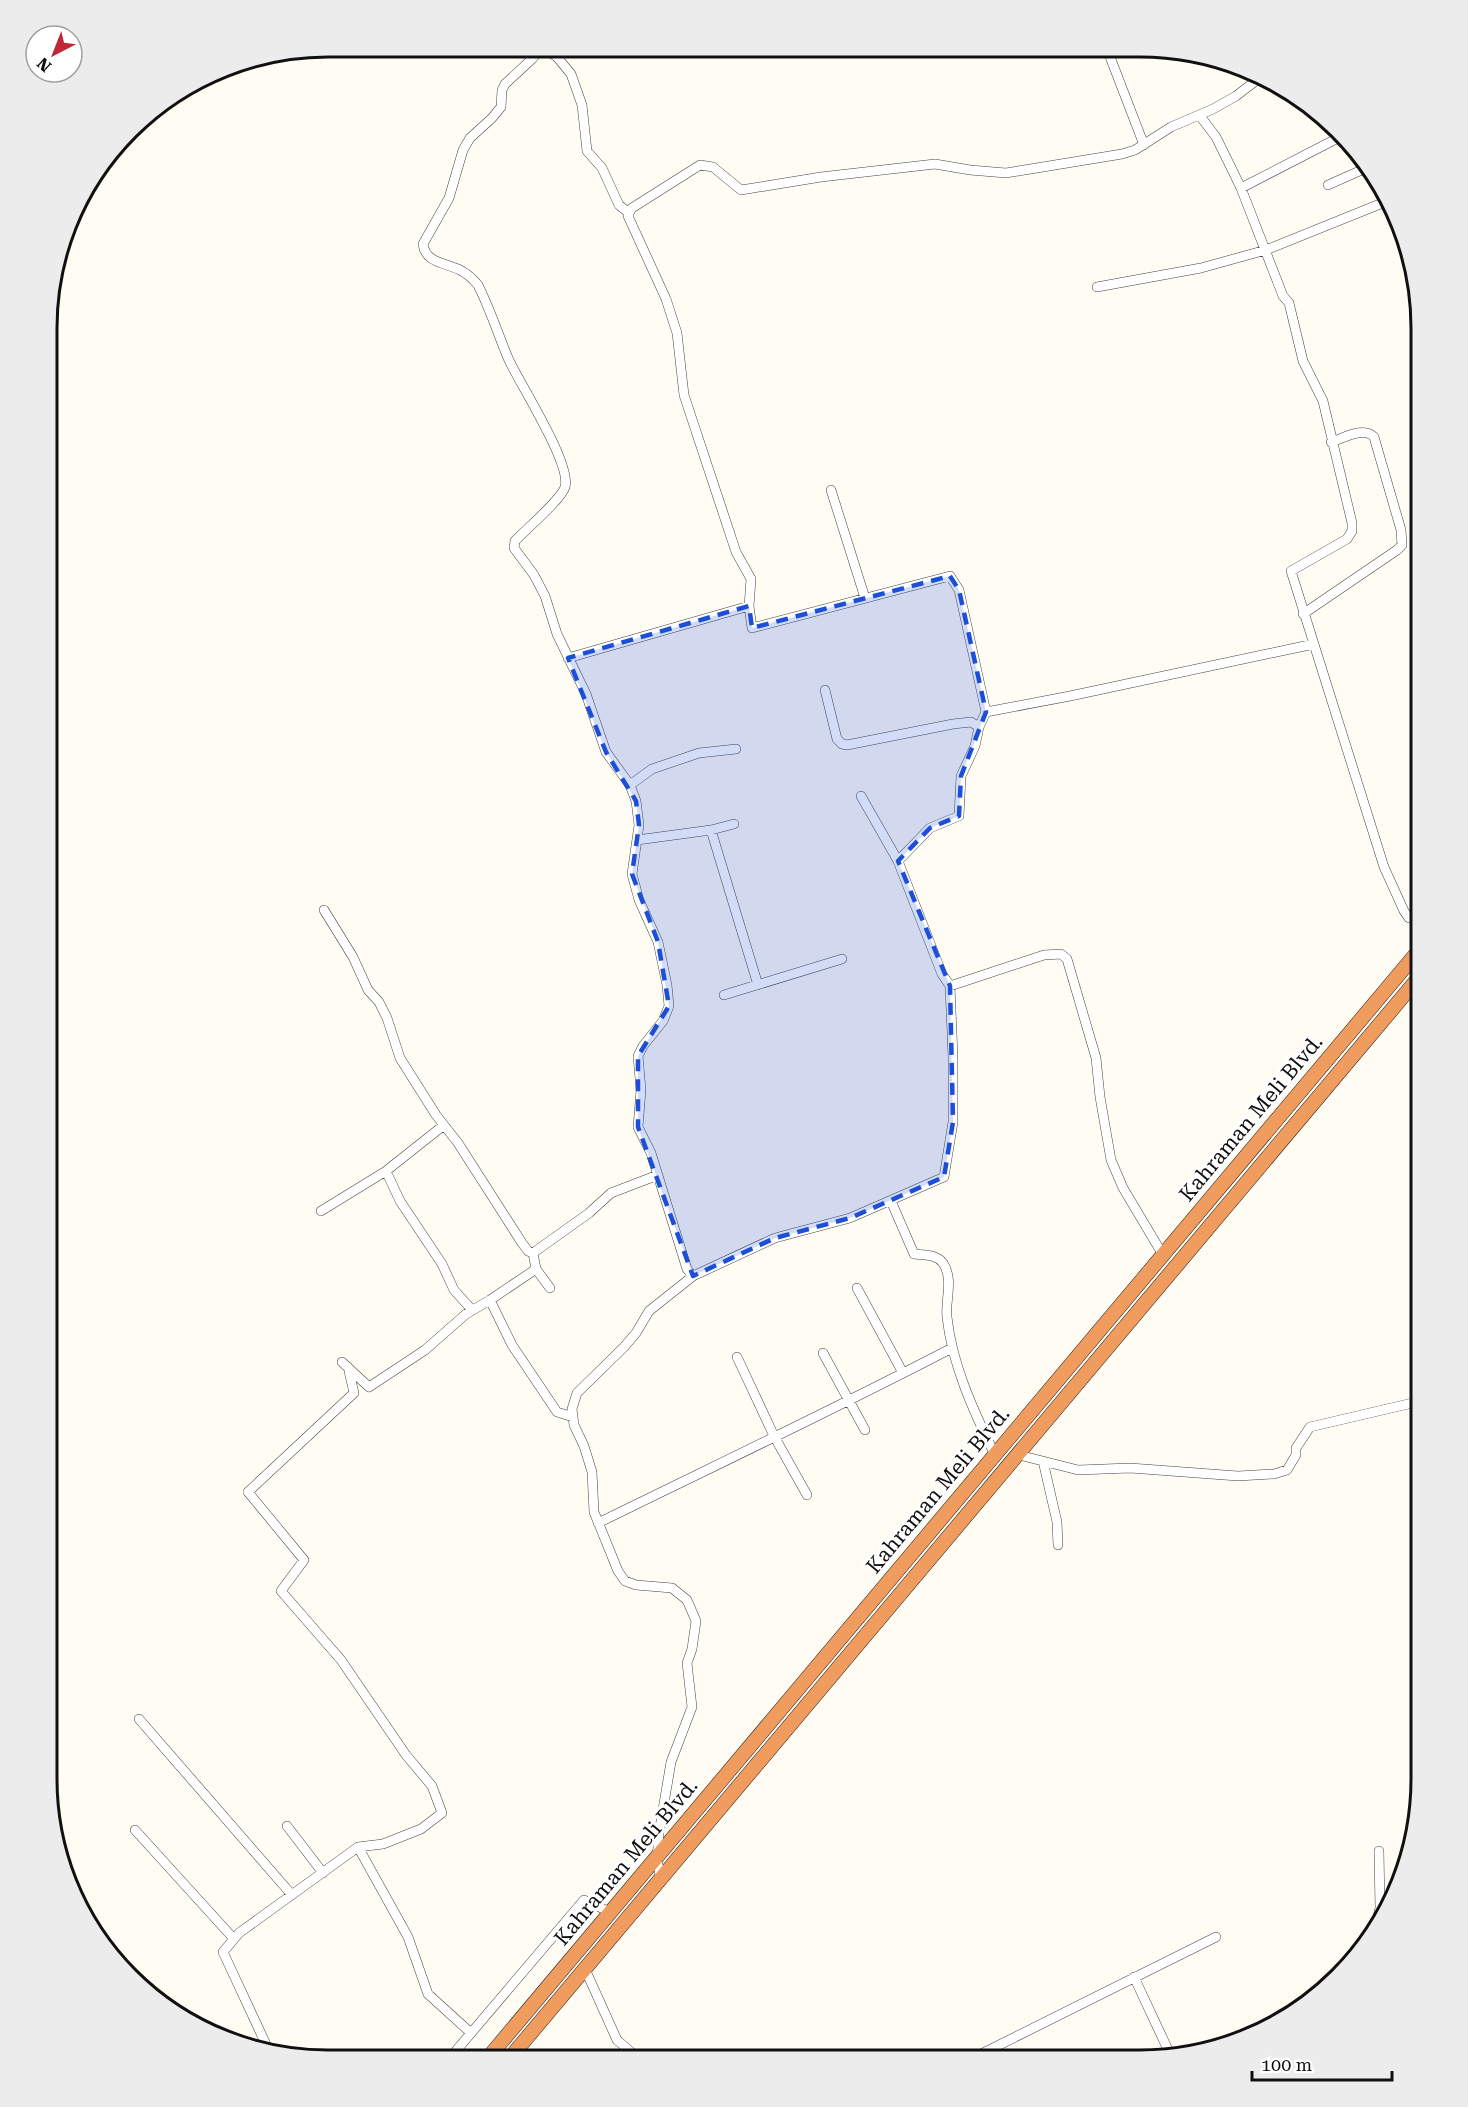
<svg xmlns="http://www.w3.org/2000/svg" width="1468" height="2107" viewBox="0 0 1468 2107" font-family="'Roboto Serif',serif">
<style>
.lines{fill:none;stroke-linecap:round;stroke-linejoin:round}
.minor-casing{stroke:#434343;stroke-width:10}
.highway-casing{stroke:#212121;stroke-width:15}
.minor{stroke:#fff;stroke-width:9}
.highway{stroke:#f19c5f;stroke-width:14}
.marked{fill:#1d4ed8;fill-opacity:0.2;stroke:#1d4ed8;stroke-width:4.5;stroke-dasharray:12 8;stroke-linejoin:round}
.labels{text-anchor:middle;stroke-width:6;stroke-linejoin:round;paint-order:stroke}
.street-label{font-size:21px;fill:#101010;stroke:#fff}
.rim{fill:none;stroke:#101010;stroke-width:3}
</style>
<rect width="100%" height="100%" fill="#fffcf4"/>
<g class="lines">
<defs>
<path id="minor" d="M542 47 532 59 505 84 502 90 501 107 492 118 470 138 463 150 449 198 423 244C425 263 446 263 460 270 468 274 473 279 478 285 490 309 498 334 508 358 519 383 572 464 565 487 561 500 526 529 515 541L514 548 534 575 545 596 557 634 586 694 606 752 630 785 636 801 639 825 632 874 639 900 658 942 667 985 669 1006 663 1021 643 1046 638 1056 641 1090 638 1127 651 1153 687 1269 693 1276 649 1311 636 1333 624 1347 577 1393 572 1409 574 1425 584 1446 592 1472 594 1512 618 1571 625 1581 636 1585 672 1588 687 1600 696 1621 692 1649 687 1663 692 1707 671 1762 659 1833 657 1859 661 1880
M542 47 557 57 571 74 582 105 587 151 602 168 619 205 629 213 632 208 700 165 713 167 741 190 821 177 935 164 970 170 1006 173 1122 154 1135 150 1171 127 1213 109 1236 96 1262 76
M1107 49 1144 145
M1200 116 1216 137 1241 188 1283 296 1289 303 1303 361 1323 401 1352 523V531L1347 539 1291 571 1384 867 1404 911 1409 918
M1328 185 1364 169
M1241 188 1338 138
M629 213 628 216 666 299 677 333 684 395 736 552 751 579 749 606 752 628 950 576 959 590 986 712 979 727 975 746 961 776 959 816 930 828 898 861
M1097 287 1201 268 1266 250 1390 200
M831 490 865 598
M1303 614 1397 550 1402 545 1401 530 1374 437C1364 426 1344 438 1331 442
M568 658 749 606
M825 690 837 739 842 744 847 745 953 724 971 722 979 727
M986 712 1070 696 1314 644
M630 785 652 769 699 753 736 749
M711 830 758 985
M637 840 711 830 734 824
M324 910 353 957 368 990 379 1002 387 1018 400 1058 436 1115 458 1143 522 1243 528 1251 533 1253
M950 986 1044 955 1061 954 1067 959 1096 1058 1100 1097 1111 1160 1123 1188 1163 1255
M724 995 842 959
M386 1171 400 1201 442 1264 454 1290 472 1310
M891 1201 914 1254C924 1255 936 1254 943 1263 954 1280 945 1299 947 1317 952 1365 974 1412 995 1455
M321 1211 386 1171 444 1125
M536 1269 550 1288
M693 1276 775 1238 850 1218 944 1177 953 1122V1057L950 986 942 974 898 861 861 796
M857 1288 903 1373
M490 1300 536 1269 533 1253 589 1213 611 1193 658 1175
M823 1353 865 1430
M737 1357 774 1436 807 1495
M342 1362 369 1387 425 1350 466 1314 490 1300 512 1345 557 1412 573 1417
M1019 1455 1078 1470 1130 1468 1238 1476 1274 1474 1287 1470 1296 1455V1448L1310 1427 1421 1401
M1043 1461 1057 1522 1058 1545
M598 1523C716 1465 835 1409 952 1348
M139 1719 292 1895
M287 1826 323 1873
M135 1830 234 1939
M358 1847 408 1937 428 1994 471 2033
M1373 1936 1380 1908 1379 1851
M585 1969 617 2040 639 2059
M1134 1977 1170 2054
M270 2053 223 1952 239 1933 358 1847 383 1844 421 1829 442 1813 432 1786 406 1755 341 1660 281 1591 304 1560 248 1492 354 1393 348 1367
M449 2059 584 1900 610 1912
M969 2060 1216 1937"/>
<path id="highway" d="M487 2059 1421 948
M509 2059 1421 975"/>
</defs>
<use href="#minor" class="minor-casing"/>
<use href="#highway" class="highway-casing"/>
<use href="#minor" class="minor"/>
<use href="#highway" class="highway"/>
</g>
<path class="marked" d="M950 576 959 590 986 712 961 776 959 816 930 828 898 861 950 986 953 1122 944 1177 850 1218 775 1238 693 1276 638 1127V1056L669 1006 658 942 632 874 639 825 636 801 606 752 568 658 749 606 752 628Z"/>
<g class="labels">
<g class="street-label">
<text transform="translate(1251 1118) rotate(-50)" y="7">Kahraman Meli Blvd.</text>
<text transform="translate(938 1490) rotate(-50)" y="7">Kahraman Meli Blvd.</text>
<text transform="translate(626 1862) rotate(-50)" y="7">Kahraman Meli Blvd.</text>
</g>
</g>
<path d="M0 0H1468V2107H0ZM328 57H1140A271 271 0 0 1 1411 328V1779A271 271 0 0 1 1140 2050H328A271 271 0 0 1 57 1779V328A271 271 0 0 1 328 57Z" fill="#ececec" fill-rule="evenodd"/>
<path class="rim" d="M328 57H1140A271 271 0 0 1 1411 328V1779A271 271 0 0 1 1140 2050H328A271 271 0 0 1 57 1779V328A271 271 0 0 1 328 57Z"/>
<g transform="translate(54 54) rotate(222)"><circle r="28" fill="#ffffff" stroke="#9f9f9f" stroke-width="1.5"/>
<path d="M0-4.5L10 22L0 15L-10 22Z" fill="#bf2937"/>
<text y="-9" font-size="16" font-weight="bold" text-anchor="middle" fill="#101010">N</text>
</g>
<path d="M1252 2071v9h140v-9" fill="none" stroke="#101010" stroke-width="3"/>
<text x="1261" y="2071" font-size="18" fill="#101010" stroke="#ffffff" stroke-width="4.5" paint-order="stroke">100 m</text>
</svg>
